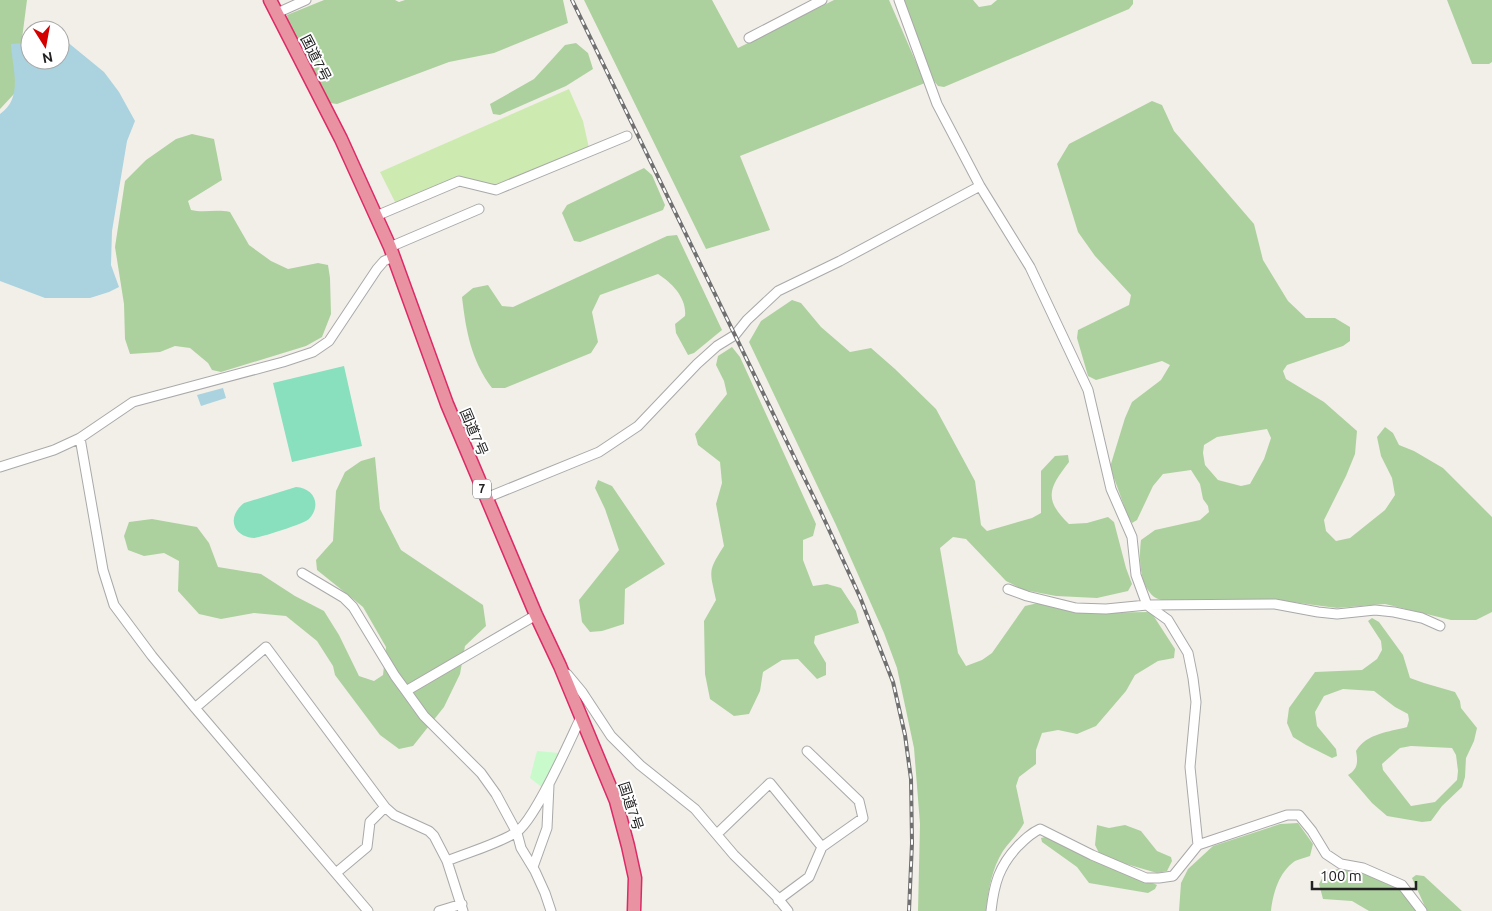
<svg xmlns="http://www.w3.org/2000/svg" width="1492" height="911" viewBox="0 0 1492 911" font-family="Ubuntu,'Noto Sans JP',sans-serif">
<style>
.grass{fill:#cdebb0}
.forest{fill:#add19e;fill-rule:evenodd}
.park{fill:#c8facc}
.pitch{fill:#88e0be}
.water{fill:#aad3df}
.lines{fill:none;stroke-linecap:round;stroke-linejoin:round}
.minor-casing{stroke:#a9a9a9;stroke-width:11}
.highway-casing{stroke:#dc2a67;stroke-width:15}
.minor{stroke:#fff;stroke-width:9}
.highway{stroke:#e892a2;stroke-width:12}
.rail-casing{stroke:#707070;stroke-width:4}
.rail{stroke:#fff;stroke-width:2;stroke-dasharray:5.5;stroke-linecap:butt}
.labels{text-anchor:middle;stroke-width:4;stroke-linejoin:round;paint-order:stroke}
.shield{fill:#fff;stroke:#646464;stroke-width:1}
.shield-label{font-size:12px;font-weight:bold;fill:#222}
.street-label{font-size:14px;fill:#222;stroke:#fff}
</style>
<rect width="100%" height="100%" fill="#f2efe9"/>
<path class="grass" d="M569 89 583 121 589 148 497 187 461 177 396 204 380 172Z"/>
<path class="forest" d="M0 0H27L15 93 0 109Z
M324 0H395L399 2 405 0H563L568 23 494 53 449 62 337 104 330 103 288 23 287 15Z
M584 0H712L738 48 834 0H889L925 83 740 156 770 230 706 249Z
M902 0H973L979 7 991 5 997 0H1133V4L1129 9 944 87 938 86 934 81Z
M1447 0H1492V62L1489 64H1472Z
M576 43 588 53 593 69 566 86 500 115 493 114 490 104 534 79 565 45Z
M1152 101 1162 105 1174 131 1254 224 1263 260 1288 301 1306 318H1335L1350 327V341L1343 346 1287 365 1283 371 1286 379 1324 402 1357 431 1355 454 1346 476 1324 520 1326 531 1336 541 1350 538 1385 510 1395 495 1392 478 1381 456 1377 437 1385 427 1393 433 1399 445 1414 451 1443 468 1492 517V612L1476 620H1451L1385 604 1337 608 1284 601 1161 600C1158 599 1153 597 1151 594 1139 581 1139 556 1141 540L1155 530 1200 520 1209 512 1208 506 1203 499 1200 484 1191 470 1163 474 1153 486 1137 520 1132 523 1127 514 1110 467 1125 418 1132 402 1161 380 1170 365 1162 361 1096 380 1088 376 1077 338 1078 330 1129 305 1131 295 1095 256 1078 232 1057 164 1069 144ZM1267 429 1271 438 1264 459 1250 484 1241 486 1218 480 1205 465 1203 453 1204 445 1217 437Z
M192 134 214 139 222 180 188 201 191 210C204 213 216 209 230 212L249 245 271 261 288 269 318 263 328 265 330 278 331 314 322 337 306 346 221 372 212 370 208 363 190 348 175 346 160 352 130 354 125 339 124 304 115 247 125 181 146 160 176 139Z
M644 168 652 175 665 205 663 210 580 242 574 241 562 213 567 205Z
M677 235 722 330 694 353 688 355 676 333 675 324 685 316C687 298 672 283 658 274L600 295 592 312 598 342 591 353 505 388H492C471 360 466 331 462 297L473 288 488 285 502 306 513 307 667 236Z
M792 300 801 303 821 327 850 352 871 348 895 369 936 409 975 481 981 525 987 531 1032 518 1041 513V471L1055 456 1068 455 1069 462C1049 488 1043 499 1069 524L1087 523 1108 517 1114 522 1126 568 1132 584 1128 591 1097 598 1056 596 1024 590 1006 581 966 539 953 537 940 548 958 653 966 666 982 660 992 653 1025 606 1038 603 1076 613 1151 612 1175 649 1174 658 1158 661 1135 675 1126 691 1096 726 1077 734 1058 730 1042 733 1036 750V764L1019 777 1016 786 1024 823C1018 834 1010 841 1003 851 992 868 988 891 986 911H918L920 824 914 748 897 668 884 633 836 525 749 342 761 321Z
M732 347 740 357 816 524 813 536 803 540V560L813 586 827 584 841 588 856 611 859 623 815 636 814 643 826 663V675L817 679 798 659 782 660 763 672 760 691 749 714 734 716 710 699 705 674 704 621 716 600C710 571 707 572 724 546L716 504 722 483 720 462 698 445 695 434 727 394 724 381 716 365 718 356Z
M375 457 380 509 401 550 483 605 486 626 465 646 460 674 444 707 413 746 399 749 380 735 335 675 333 666 317 641 286 616 254 613 221 619 199 614 178 591 179 561 164 553 144 556 128 550 124 536 129 522 152 519 197 527 209 543 218 567 261 574 295 596 324 611 339 635 359 676 374 681 383 675 386 647 363 607 317 570 316 560 333 541 336 491 345 472 361 461Z
M598 480 612 486 665 564 625 589 624 624 602 631 590 632 582 622 579 600 619 550 605 509 595 488Z
M1372 618 1379 622 1403 655 1410 678 1424 683 1455 692 1460 701 1461 708 1477 728 1474 741 1466 758 1465 777 1462 787 1442 806 1431 821 1422 822 1387 816 1372 803 1348 775C1358 769 1358 762 1356 751 1367 733 1389 732 1407 727L1409 720 1408 714 1395 707 1374 691 1343 689 1324 696 1315 712 1317 726 1336 749 1337 756 1332 758 1306 745 1293 737 1287 723 1289 708 1315 672 1362 670 1377 659 1382 650 1381 641 1368 621ZM1411 746 1452 748 1456 755 1458 771 1457 780 1435 802 1411 806 1383 770 1382 764 1400 748Z
M1298 823 1313 844 1310 856C1305 858 1299 859 1295 861 1279 872 1273 893 1271 911H1179L1181 883 1188 869 1213 846 1280 824Z
M1097 825 1109 828 1125 825 1141 831 1157 851 1171 857 1172 861 1167 871 1157 873 1116 861 1099 853 1095 845Z
M1050 836 1157 885 1155 889 1148 893 1089 883 1077 867 1042 842 1041 838Z
M1338 869C1350 871 1363 872 1374 876 1390 882 1410 895 1417 911H1369L1352 901 1323 899 1319 884 1325 873Z
M1416 875 1424 876 1462 911H1427L1412 878Z"/>
<path class="park" d="M537 751 559 753 543 788 530 778Z"/>
<path class="pitch" d="M344 366 362 446 292 462 273 383Z
M296 487C314 488 322 505 309 519 306 523 259 538 254 538 247 538 238 534 235 527 231 517 237 509 244 503Z"/>
<path class="water" d="M60 36 104 72 119 92 135 121 127 141 112 231 111 265 119 287 109 292 90 298H45L0 281V114C24 98 12 67 11 44L24 43 30 38V60H60Z
M223 388 226 398 201 406 197 395Z"/>
<g class="lines">
<defs>
<path id="minor" d="M899 0 937 104 980 186 1030 267 1088 390 1111 489 1132 537 1136 575 1147 605 1168 620 1188 653 1193 678 1196 702 1190 767 1198 845
M277 13 306 0
M749 38 822 0
M376 216 459 181 496 190 627 136
M390 247 479 209
M80 438 103 570 114 605 152 656 195 708 368 911
M0 467 54 450 80 438 133 402 283 362 313 352 329 341 377 269 384 261 393 257
M486 498 599 452 638 426 697 364 717 346 735 335 747 320 778 291 840 261 980 186
M302 573 344 598 353 607 395 676 406 691 424 716 481 773 496 794 517 833 521 848 535 871 545 893 551 911
M1008 589 1027 596 1076 608 1106 609 1147 605 1275 604 1318 612 1337 614 1375 610 1394 612 1422 618 1440 626
M567 674 582 692 611 736 640 765 695 809 734 855 776 896 788 911
M406 691 536 615
M195 708 266 647 385 807
M717 834 770 783 822 847
M447 861C469 852 495 845 515 833 534 823 570 740 581 717
M533 867 547 828 549 785
M336 873 367 847 370 822 385 807 394 815 429 831 434 836 447 861 463 911
M778 900 809 877 822 847 863 818 859 801 807 751
M439 911 462 904
M991 911C994 884 999 866 1018 846 1025 839 1031 833 1040 829L1092 855 1146 878H1159L1173 876 1198 845 1287 815H1299L1312 831 1326 854 1341 864 1363 868 1402 885 1422 911"/>
<path id="highway" d="M270 0 341 139 390 247 447 404 536 615 560 666 616 801 628 846 635 878 634 911"/>
</defs>
<use href="#minor" class="minor-casing"/>
<use href="#highway" class="highway-casing"/>
<use href="#minor" class="minor"/>
<use href="#highway" class="highway"/>
<defs>
<path id="rail" d="M572 0 819 508 860 597 893 682 905 735 911 779 912 843 909 911"/>
</defs>
<use href="#rail" class="rail-casing"/>
<use href="#rail" class="rail"/>
</g>
<g class="labels">
<rect class="shield" x="473" y="479.5" width="18" height="19" rx="4"/>
<g class="shield-label">
<text x="482" y="493">7</text>
</g>
<g class="street-label">
<text transform="translate(316 58) rotate(63)" y="5">国道7号</text>
<text transform="translate(474 432) rotate(67)" y="5">国道7号</text>
<text transform="translate(631 806) rotate(72)" y="5">国道7号</text>
</g>
</g>
<g transform="translate(45 45) rotate(169)"><circle r="24" fill="#ffffff" stroke="#a7a7a7"/>
<path d="M0-4L9 19L0 12L-9 19Z" fill="#d40000"/>
<text y="-8" font-size="14" font-weight="bold" text-anchor="middle" fill="#222222">N</text>
</g>
<path d="M1312 881v8h104v-8" fill="none" stroke="#222222" stroke-width="2.5"/>
<text x="1320" y="881" font-size="15" fill="#222222" stroke="#ffffff" stroke-width="4" paint-order="stroke">100 m</text>
</svg>
